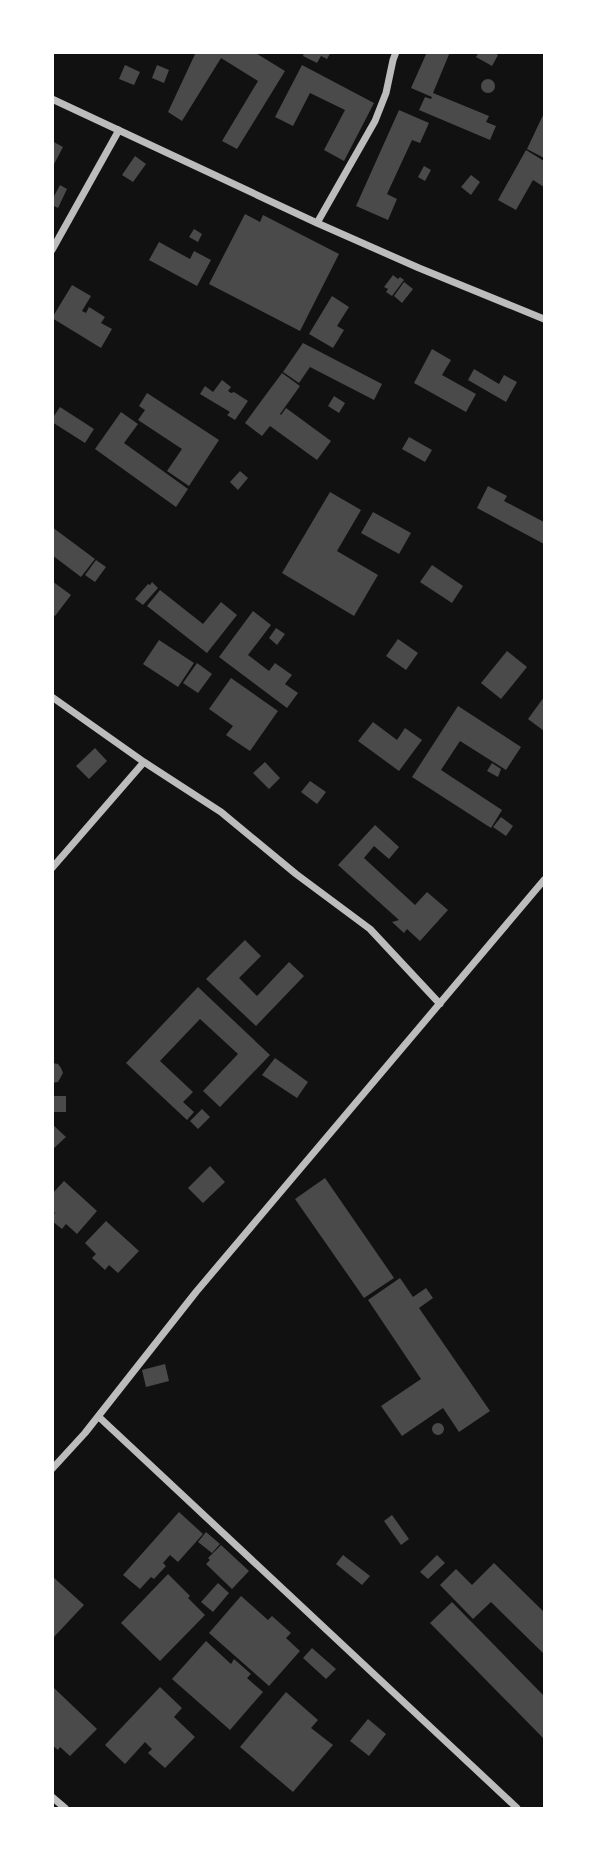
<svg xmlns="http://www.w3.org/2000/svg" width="597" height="1861" viewBox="0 0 597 1861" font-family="Arial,sans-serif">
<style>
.building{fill:#4a4a4a}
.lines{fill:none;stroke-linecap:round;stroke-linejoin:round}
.minor{stroke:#bcbcbc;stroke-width:7}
</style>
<rect width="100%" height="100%" fill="#111"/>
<path class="building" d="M196 52H254L285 71 237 149 222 141 258 81 221 58 182 121 168 112Z
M304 52H331L327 59 321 56 317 63 303 56Z
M427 52H450L433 93 489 116 486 122 496 126 490 140 419 110 425 97 431 99 432 97 411 88Z
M479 52H494L498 55 492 66 476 57Z
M125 65 140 72 134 85 119 79Z
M157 65 169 70 164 83 152 78Z
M302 65 374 103 344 161 324 150 345 110 310 93 293 126 275 117Z
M481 86a7 7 0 1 1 14 0a7 7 0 1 1-14 0Z
M399 110 429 123 420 143 412 140 387 194 397 199 388 220 356 206Z
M544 113V158L527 149Z
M52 141 63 147 52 168Z
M526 150 544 161V187L533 180 516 210 498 200Z
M135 156 146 164 133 182 122 175Z
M424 166 431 170 425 181 418 177Z
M471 175 480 182 471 195 461 187Z
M60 185 67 189 58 208 52 205V200Z
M245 214 260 222 263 215 339 254 300 331 209 284Z
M194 229 202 234 198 242 189 237Z
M159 242 190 259 194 251 211 260 197 286 149 260Z
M393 275 398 279 400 277 404 280 392 296 386 292 388 289 384 287Z
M404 282 413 289 402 303 394 296Z
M72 285 91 296 82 311 86 313 89 307 105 317 101 323 112 329 101 348 52 318Z
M332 296 349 307 337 326 344 330 333 348 309 334Z
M303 343 382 384 374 400 310 367 299 383 283 372Z
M432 349 451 360 442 375 476 394 466 412 414 383Z
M474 369 499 384 504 375 517 382 506 402 468 380Z
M282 373 300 386 280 414 281 415 286 408 331 441 317 460 270 426 262 436 245 423Z
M222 380 231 387 228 391 231 393 234 392 248 401 235 420 227 415 230 412 200 394 205 386 213 392Z
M147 393 219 440 189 486 167 471 182 449 138 420 145 410 139 406Z
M334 396 345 403 339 413 328 406Z
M60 407 94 429 85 443 52 422V419Z
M121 412 138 424 124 443 188 489 176 507 95 449Z
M409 437 432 450 425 462 402 449Z
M240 471 248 478 238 490 230 482Z
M488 486 507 496 504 501 544 522V544L477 508Z
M330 492 361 510 337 551 378 575 354 616 282 573Z
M373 512 411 533 399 554 361 533Z
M52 527 95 559 81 577 52 555Z
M96 560 106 567 95 582 85 575Z
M432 565 463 586 452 603 420 582Z
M52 581 71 595 55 616 52 614Z
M152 582 158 588 143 605 135 599 148 584 150 585Z
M160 590 203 624 221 602 237 615 207 653 147 606Z
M253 611 271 625 248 655 269 671 275 663 292 675 285 684 298 693 287 708 219 657Z
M276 628 285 634 277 645 269 638Z
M398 639 418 653 406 670 386 656Z
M159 640 194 663 178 687 143 664Z
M507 651 527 667 501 699 481 683Z
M197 663 212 674 198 693 183 683Z
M231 678 278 711 250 751 226 735 233 726 209 709Z
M544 697V731L528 719Z
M458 706 521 747 506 770 460 741 441 770 502 810 491 828 412 777Z
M373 722 397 740 405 728 422 740 399 771 358 741Z
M95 748 107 761 89 779 76 766Z
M265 762 280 778 269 789 253 773Z
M492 763 501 769 498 777 487 771Z
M310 781 326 792 317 804 301 792Z
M501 817 513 826 506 836 493 827Z
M375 825 399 847 389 859 374 846 364 858 415 905 427 892 448 910 420 941 407 929 404 933 392 922 399 920 338 865Z
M245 940 261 956 239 978 257 996 289 962 304 976 256 1026 206 979Z
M198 987 270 1055 220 1107 203 1091 238 1054 200 1019 160 1061 193 1092 183 1102 194 1112 187 1120 126 1063Z
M275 1058 308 1082 297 1098 262 1075Z
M52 1063 58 1064 61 1068 63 1073 58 1082 52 1083Z
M52 1096H66V1112H53Z
M202 1109 210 1117 198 1129 190 1121Z
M52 1124 66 1137 52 1150Z
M210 1166 225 1182 203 1203 188 1188Z
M325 1178 394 1278 364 1298 295 1199Z
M64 1181 97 1211 77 1234 66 1224 62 1229 52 1221V1216L55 1213 52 1210V1194Z
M106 1221 139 1251 118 1273 109 1265 105 1270 92 1258 96 1254 85 1243Z
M400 1278 413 1297 426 1288 433 1298 419 1308 490 1411 459 1432 443 1408 402 1436 381 1406 421 1379 368 1300Z
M165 1364 169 1381 146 1387 142 1370Z
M432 1429a6 6 0 1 1 12 0a6 6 0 1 1-12 0Z
M179 1512 203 1534 178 1562 170 1555 163 1563 166 1566 154 1579 151 1577 140 1589 123 1575Z
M392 1515 409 1539 401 1545 384 1521Z
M206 1532 220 1544 212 1553 198 1542Z
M221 1545 249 1571 232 1589 206 1564 210 1560 208 1558Z
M343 1555 370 1576 362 1585 336 1564Z
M437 1555 445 1563 428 1579 420 1572Z
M494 1563 544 1612V1654L491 1602 473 1619 440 1585 456 1569 472 1585Z
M168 1574 190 1596 188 1598 205 1615 160 1661 121 1623Z
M52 1576 84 1605 52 1639Z
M218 1583 229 1593 213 1612 201 1602Z
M241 1596 268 1620 272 1616 291 1633 286 1638 300 1651 269 1686 209 1633Z
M452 1602 544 1696V1739L430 1623Z
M206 1641 231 1664 234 1659 251 1674 247 1678 263 1692 230 1730 172 1679Z
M312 1648 336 1669 326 1679 303 1658Z
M160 1687 182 1708 174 1717 195 1737 165 1768 148 1753 152 1749 145 1742 125 1764 105 1745Z
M54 1688 97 1729 70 1756 60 1747 58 1750 52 1745Z
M286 1692 318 1720 311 1728 333 1745 293 1792 240 1747Z
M368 1719 386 1734 369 1756 350 1741Z"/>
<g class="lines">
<path class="minor" d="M52 99 317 223 419 268 544 319
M317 223 375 121 386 93 393 60 396 52
M52 250 119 130
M52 697 144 762 221 812 296 874 370 929 440 1004
M52 868 144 762
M99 1417 517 1808
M52 1469 85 1433 196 1292 544 880
M52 1797 65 1808"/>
</g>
<rect width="597" height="1861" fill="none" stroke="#ffffff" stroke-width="108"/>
</svg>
